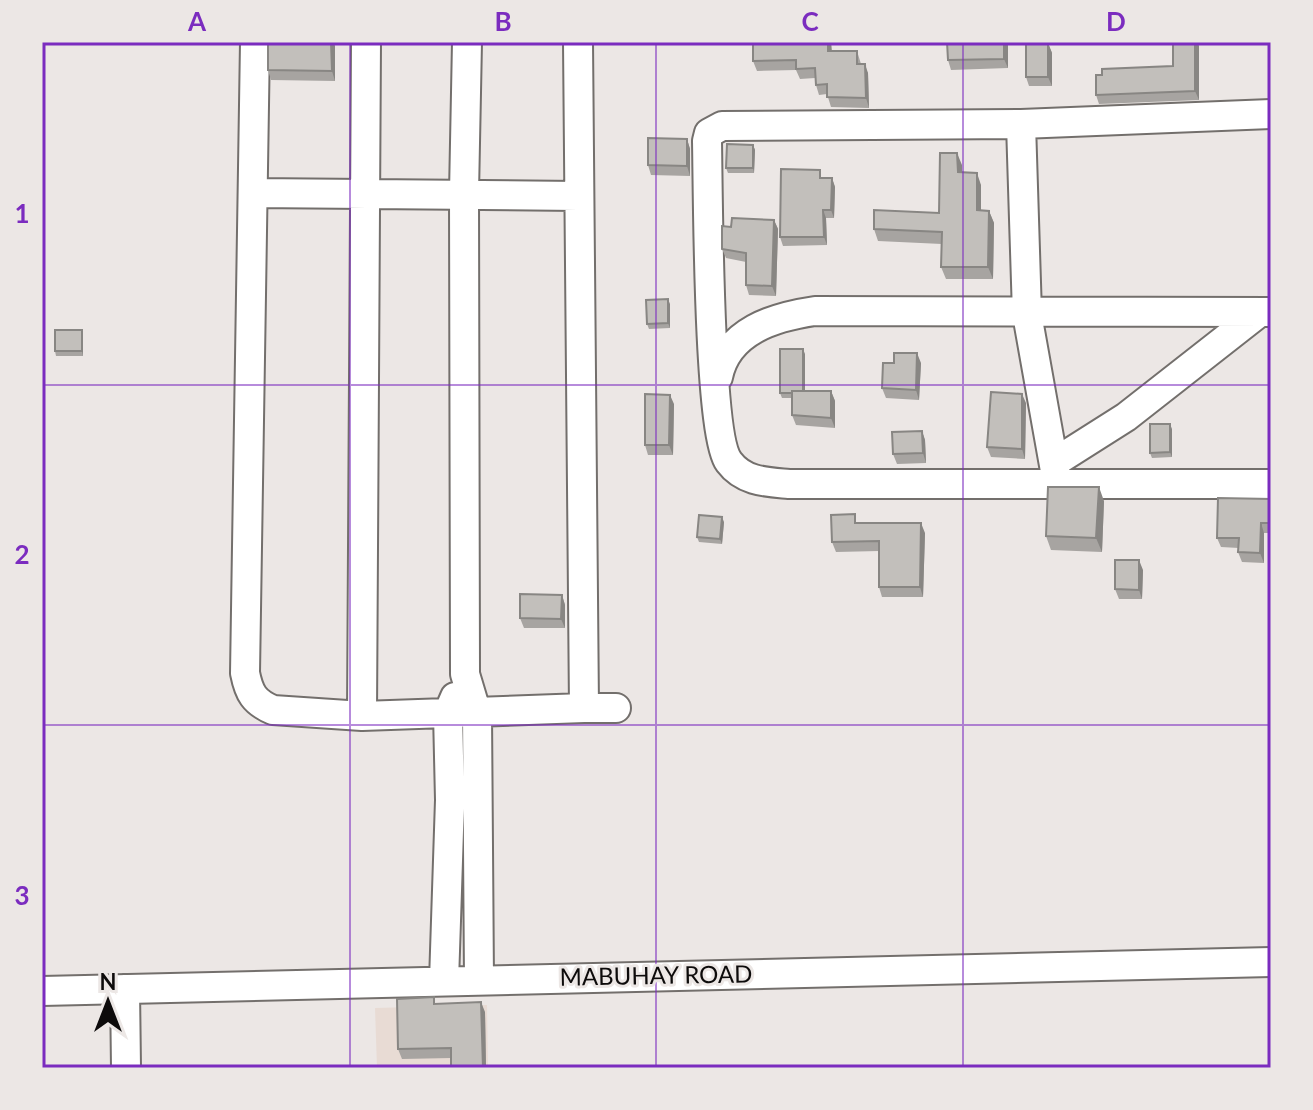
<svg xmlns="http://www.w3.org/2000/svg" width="1313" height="1110" viewBox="0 0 1313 1110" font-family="Lato,sans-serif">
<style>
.built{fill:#e8dbd4}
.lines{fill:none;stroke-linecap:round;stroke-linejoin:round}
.minor-casing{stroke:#736f6c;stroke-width:32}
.minor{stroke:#fff;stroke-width:28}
.wall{fill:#a7a4a1}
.shaded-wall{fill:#888683}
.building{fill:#c2bfbb;stroke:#888683;stroke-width:2}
.grid{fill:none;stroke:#7b2cbf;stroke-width:2;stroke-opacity:0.55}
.labels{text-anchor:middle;stroke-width:6;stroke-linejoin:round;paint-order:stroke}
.street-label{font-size:24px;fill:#0d0b0b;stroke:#ece7e5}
.neatline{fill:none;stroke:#7b2cbf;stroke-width:3}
.grid-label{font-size:26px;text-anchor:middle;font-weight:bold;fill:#7b2cbf}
</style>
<rect width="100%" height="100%" fill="#ece7e5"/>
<path class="built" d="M487 1005 488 1068H377L375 1008Z"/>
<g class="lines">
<defs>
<path id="minor" d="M255 42 245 673C249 693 254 702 273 710L362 716 584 708
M467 42 464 193 465 674 477 714 479 980
M578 42 584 708H616
M1271 114 1021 124 722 126 709 133 707 141C708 190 708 435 729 462 744 482 767 482 789 484H1271
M1021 124 1027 314 1057 482
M253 193 578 196
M718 377C727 331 774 317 815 311L1271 312
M1055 462 1126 417 1260 312
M362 716 366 42
M444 981 450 800 448 713 455 697
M125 989 126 1068
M42 991 1271 962"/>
</defs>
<use href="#minor" class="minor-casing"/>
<use href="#minor" class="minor"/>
</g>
<path class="wall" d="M268 42H333L335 46V81L271 80 268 70Z
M831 42 832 51H857L861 64 868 73 869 108 831 107 827 94 819 95 816 85 815 78 800 79 796 70 757 71 753 61Z
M947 42H1008V68L951 70 948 60Z
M1173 42H1197L1199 46V100L1099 104 1096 95 1173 66Z
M1048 43 1052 53V86H1029L1026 77Z
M687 139 690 149V176L651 175 648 165Z
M753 145 755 150 754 173H728L726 168Z
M962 165V172L981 185V210L989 211 994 223 993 279H946L941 267 942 244 878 241 874 229 939 213Z
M823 178H832L835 187 834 218H826L827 245 783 246 780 237Z
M774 220 778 229 776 296 749 295 746 285V262L726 258 722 249 731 227Z
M670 304V328L649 329 647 324Z
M83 335V356H56L55 351Z
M805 354V391H831L835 401V428L796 425 792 415V398H782L780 393Z
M921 363 919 400 886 398 882 388Z
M1026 403 1025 459 991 457 987 447Z
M674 404 673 455H648L645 445Z
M1172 429V457L1152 458 1150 453Z
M922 431 925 440 926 463 897 464 893 454Z
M1271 499V533H1264V563L1242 562 1238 552 1239 548 1221 547 1217 538Z
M1104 501 1102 552 1051 550 1046 536Z
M724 522 722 544 699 542 697 537Z
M858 523 925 533 923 597H882L879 587V551L836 552 832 542Z
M1143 570 1142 599H1119L1115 589Z
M562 595 565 605V628H524L520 618Z
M436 1004 485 1012 486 1068H451V1058L402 1059 398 1049Z"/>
<path class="shaded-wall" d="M331 42H333L335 46V81L332 71Z
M828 42H831L832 61 828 51Z
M1004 42H1008V68L1004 59Z
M1195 42H1197L1199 46V100L1195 91Z
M1048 43 1052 53V86L1048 77Z
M865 64 868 73 869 108 866 98Z
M687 139 690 149V176L687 166Z
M753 145 755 150 754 173 753 168Z
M957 153 962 165V184L958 172Z
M977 173 981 185V222L977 210Z
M832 178 835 187 834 218 831 210Z
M823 210 826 218 827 245 824 237Z
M989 211 994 223 993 279 988 267Z
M774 220 778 229 776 296 772 286Z
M668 299 670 304V328L668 323Z
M82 330 83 335V356L82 351Z
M803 349 805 354V398L803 393Z
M917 353 921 363 919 400 916 390Z
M831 391 835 401V428L831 418Z
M1022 394 1026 403 1025 459 1022 449Z
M670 395 674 404 673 455 669 445Z
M1170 424 1172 429V457L1170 452Z
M922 431 925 440 926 463 923 453Z
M1099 487 1104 501 1102 552 1096 538Z
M722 517 724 522 722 544 720 539Z
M921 523 925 533 923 597 920 587Z
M1261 523 1264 533V563L1260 553Z
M1139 560 1143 570 1142 599 1139 590Z
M562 595 565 605V628L561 619Z
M481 1002 485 1012 486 1068H483Z"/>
<path class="building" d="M268 42H331L332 71 268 70Z
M753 42H828V51H857V64H865L866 98 827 97V84L816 85 815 68 796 69V60L753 61Z
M947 42H1004V59L948 60Z
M1173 42H1195V91L1096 95V75H1102V69L1173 66Z
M1026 43H1048V77H1026Z
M648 138 687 139V166L648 165Z
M727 144 753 145V168H726Z
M940 153H957L958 172 977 173V210L989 211 988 267H941L942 232 874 229V210L939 213Z
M781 169 820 170V178H832L831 210H823L824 237H780Z
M732 218 774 220 772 286 746 285V253L722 249V226L731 227Z
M668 299V323L647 324 646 300Z
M55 330H82V351H55Z
M780 349H803V391H792V393H780Z
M894 353H917L916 390 882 388 883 363H894Z
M792 391H831V418L792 415Z
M991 392 1022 394V449L987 447Z
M645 394 670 395 669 445H645Z
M1150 424H1170V452L1150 453Z
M922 431 923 453 893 454 892 432Z
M1048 487H1099L1096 538 1046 536Z
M1218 498 1271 499V523H1261L1260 553 1238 552 1239 538H1217Z
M855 514V523H921L920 587H879V541L832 542 831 515Z
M699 515 722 517 720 539 697 537Z
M1115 560H1139V590L1115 589Z
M520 594 562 595 561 619 520 618Z
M434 997V1004L481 1002 483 1068H451V1048L398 1049 397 999Z"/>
<path class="grid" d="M350 42V1068M656 42V1068M963 42V1068M42 385H1271M42 725H1271"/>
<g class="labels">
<g class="street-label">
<text transform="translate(656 976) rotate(-1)" y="8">MABUHAY ROAD</text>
</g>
</g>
<rect width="1313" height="1110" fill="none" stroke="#ece7e5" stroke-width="88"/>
<g transform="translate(108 1002)" stroke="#ece7e5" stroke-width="6" paint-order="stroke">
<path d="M0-6L14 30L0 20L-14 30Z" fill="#0d0b0b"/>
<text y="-12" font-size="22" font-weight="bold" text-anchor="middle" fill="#0d0b0b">N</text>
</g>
<rect x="44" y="44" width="1225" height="1022" class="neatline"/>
<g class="grid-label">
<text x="197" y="31">A</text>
<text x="503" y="31">B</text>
<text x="810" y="31">C</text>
<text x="1116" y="31">D</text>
<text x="22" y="223">1</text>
<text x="22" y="564">2</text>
<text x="22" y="905">3</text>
</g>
</svg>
